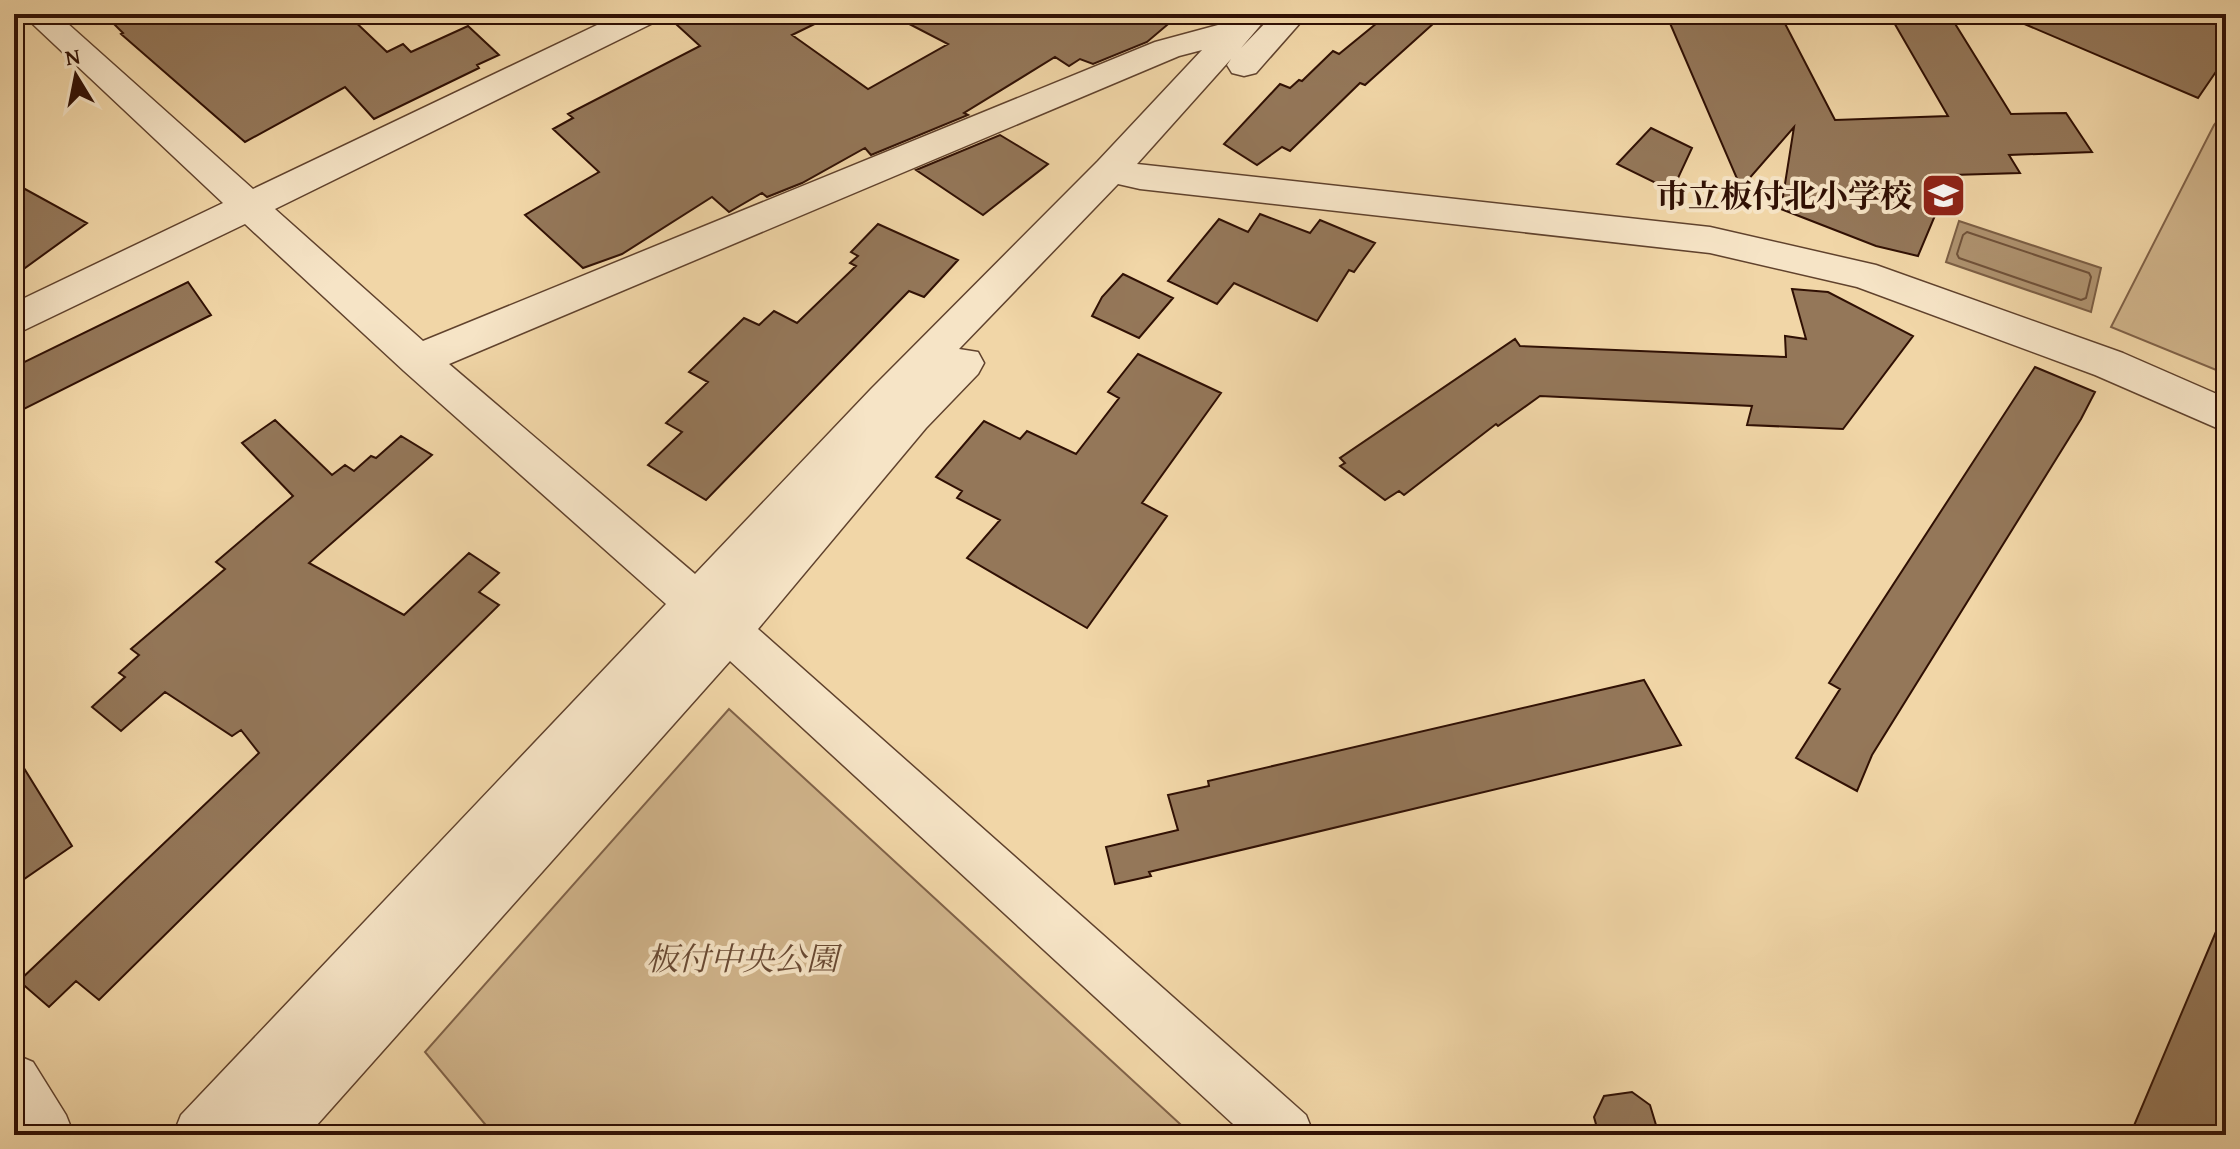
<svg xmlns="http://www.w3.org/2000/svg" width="2240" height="1149" viewBox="0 0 2240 1149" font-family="'Gentium Book Plus','Noto Serif JP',serif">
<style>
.green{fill:#d0b48b;stroke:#806248;stroke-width:2}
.water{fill:#af9370;stroke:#7c5f45;stroke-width:2}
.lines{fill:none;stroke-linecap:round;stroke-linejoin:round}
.shore{stroke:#70523a;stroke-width:2}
.building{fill:#947759;stroke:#301004;stroke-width:2}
.minor-casing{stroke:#60422d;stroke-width:3}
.minor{fill:#f6e4c6;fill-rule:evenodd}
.labels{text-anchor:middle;stroke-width:8;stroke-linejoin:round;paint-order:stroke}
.poi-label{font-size:32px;font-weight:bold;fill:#301004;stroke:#f6e4c6;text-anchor:end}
.park-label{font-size:32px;font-style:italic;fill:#684933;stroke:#f6e4c6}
</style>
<rect width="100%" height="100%" fill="#f1d6a7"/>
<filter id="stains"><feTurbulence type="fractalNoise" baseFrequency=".0025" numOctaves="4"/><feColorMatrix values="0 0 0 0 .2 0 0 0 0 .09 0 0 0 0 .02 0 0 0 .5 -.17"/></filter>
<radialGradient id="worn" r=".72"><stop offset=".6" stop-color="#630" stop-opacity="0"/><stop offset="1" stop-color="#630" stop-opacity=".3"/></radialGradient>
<path class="green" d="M2226 110V374L2111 327 2214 125Z
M729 709 1192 1135H494L425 1052Z"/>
<path class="water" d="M1959 221 2101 268 2091 312 1946 262Z"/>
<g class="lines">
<path class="shore" d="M1967 232 2089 273 2091 277 2086 298 2081 300 1959 258 1957 254 1963 235Z"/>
</g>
<path class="building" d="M104 14H347L387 52 403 44 411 52 468 26 499 55 477 65 479 68 374 119 345 87 245 142 121 34 123 33Z
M665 14H835L792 35 868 89 948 44 890 14H1180L1147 42 1093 64 1080 59 1069 66 1055 57 964 113 968 115 871 155 865 148 802 183 767 197 762 193 729 212 712 197 622 254 583 268 525 215 599 172 553 129 573 118 568 114 700 46Z
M1388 14H1444L1365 85 1360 83 1290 151 1282 147 1257 165 1224 144 1280 84 1290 88 1299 80 1302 81 1333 51 1339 54Z
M1666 14H1780L1835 120 1948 116 1889 14H1949L2011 114 2066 113 2092 152 2009 155 2020 173 1952 175 1918 256 1876 246 1781 209 1794 127 1741 188Z
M2001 14H2226V57L2198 98Z
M1651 128 1692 148 1672 191 1617 164Z
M1000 135 1048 164 983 215 916 170Z
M14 183 87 223 14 276Z
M1260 214 1310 233 1320 220 1375 243 1354 272 1349 270 1317 321 1234 283 1217 304 1168 281 1219 219 1248 232Z
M878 224 958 260 924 297 909 291 706 500 648 465 682 432 666 423 708 382 689 372 744 318 759 325 774 311 797 323 856 266 850 263 858 256 851 252Z
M1123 274 1173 298 1139 338 1092 316 1102 297Z
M188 282 211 315 14 414V367Z
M1792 289 1828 292 1913 336 1843 429 1747 425 1752 406 1540 396 1498 426 1496 424 1404 495 1399 491 1385 500 1340 466 1345 463 1340 458 1515 339 1520 346 1786 357 1785 336 1806 339Z
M1138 354 1221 393 1142 503 1167 516 1087 628 967 558 1000 520 957 498 962 491 936 477 984 421 1020 439 1027 431 1076 454 1119 398 1108 392Z
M2035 367 2095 392 2081 419 1872 755 1857 791 1796 758 1840 689 1829 683Z
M275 420 332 475 345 465 354 471 371 456 376 458 401 436 432 455 309 563 404 615 469 553 499 573 479 592 499 605 99 1000 76 981 49 1007 19 981 259 753 241 730 232 736 165 692 121 731 92 707 125 677 119 673 139 655 131 649 225 569 216 562 293 496 242 443Z
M1644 680 1681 745 1149 872 1151 876 1115 884 1106 847 1178 830 1168 795 1209 786 1208 781Z
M14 752 72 846 14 886Z
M2226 908V1135H2130Z
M1632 1092 1650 1105 1659 1135H1599L1594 1117 1604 1096Z"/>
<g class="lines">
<defs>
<path id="minor" d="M22 14H57L253 189 620 14H662L657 21 275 209 423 341 1155 42 1229 22 1236 14H1270L1241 48 1274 14H1308L1256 73 1244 76 1232 73 1227 65 1231 59 1137 164 1710 227 1876 265 2123 353 2226 398V432L2095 375 1857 287 1710 253 1140 189 1118 184 959 349 978 352 984 363 978 374 926 428 758 629 1306 1115 1314 1135H1245L730 661 308 1135H243L247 1126 239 1135H173L181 1115 666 604 404 371 245 224 14 335V303L223 203ZM1202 50 1098 161 871 389 695 574 449 364 1179 56Z
M14 1054 33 1062 66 1115 74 1135H15Z"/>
</defs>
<use href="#minor" class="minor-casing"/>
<use href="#minor" class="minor"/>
</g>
<defs>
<symbol id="school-square" viewBox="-11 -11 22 22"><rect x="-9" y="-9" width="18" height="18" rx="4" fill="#8f2418" stroke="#f6e4c6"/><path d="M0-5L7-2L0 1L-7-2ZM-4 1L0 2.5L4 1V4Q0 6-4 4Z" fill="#fff"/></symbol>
</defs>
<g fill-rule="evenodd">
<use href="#school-square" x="1918" y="170" width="51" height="51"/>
</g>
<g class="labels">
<g class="poi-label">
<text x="1912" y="207">市立板付北小学校</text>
</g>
<g class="park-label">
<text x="742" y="970">板付中央公園</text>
</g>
</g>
<rect width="2240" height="1149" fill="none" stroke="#f1d6a7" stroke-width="48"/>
<rect x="16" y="16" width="2208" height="1117" fill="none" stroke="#301004" stroke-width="4"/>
<rect x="24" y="24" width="2192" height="1101" fill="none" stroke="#301004" stroke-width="2"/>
<g transform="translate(76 76) rotate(350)" stroke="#f6e4c6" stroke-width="6" paint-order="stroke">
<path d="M0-6L14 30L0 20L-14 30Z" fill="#301004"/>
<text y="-12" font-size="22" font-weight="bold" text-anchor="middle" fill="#301004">N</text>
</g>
<rect width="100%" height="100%" filter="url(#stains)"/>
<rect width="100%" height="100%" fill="url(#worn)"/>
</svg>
